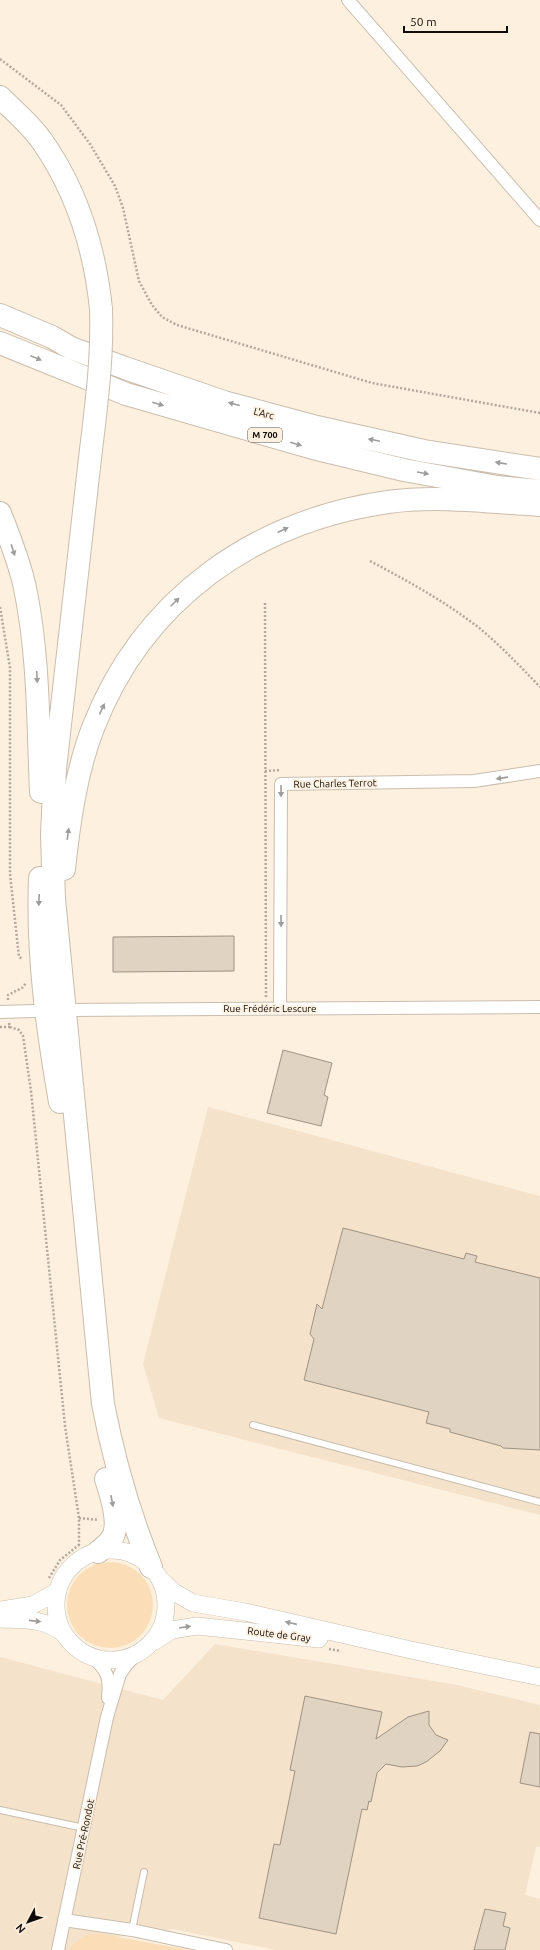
<svg xmlns="http://www.w3.org/2000/svg" width="540" height="1950" viewBox="0 0 540 1950" font-family="Ubuntu,sans-serif">
<style>
.built{fill:#f4e2cb}
.green{fill:#fbddb8}
.building{fill:#e0d3c2;stroke:#9e9282}
.lines{fill:none;stroke-linecap:round;stroke-linejoin:round}
.lane-casing{stroke:#cabdad;stroke-width:8}
.street-casing{stroke:#cabdad;stroke-width:14}
.secondary-casing{stroke:#cabdad;stroke-width:18}
.highway-casing{stroke:#cabdad;stroke-width:24}
.path{stroke:#b2a89b;stroke-width:2.5;stroke-dasharray:2 2;stroke-linecap:butt}
.lane{stroke:#fff;stroke-width:6}
.street{stroke:#fff;stroke-width:12}
.secondary{stroke:#fff;stroke-width:17}
.highway{stroke:#fff;stroke-width:22}
.highway-bridge-casing{stroke:#cabdad;stroke-width:24;stroke-linecap:butt}
.highway-bridge{stroke:#fff;stroke-width:22}
.oneway{fill:#9f9d9b}
.labels{text-anchor:middle;stroke-width:3.5;stroke-linejoin:round;paint-order:stroke}
.shield{fill:#fdf0df;stroke:#565047;stroke-width:1}
.shield-label{font-size:9px;font-weight:bold;fill:#0f0b06}
.street-label{font-size:10px;fill:#0f0b06;stroke:#fdf0df}
</style>
<rect width="100%" height="100%" fill="#fdf0df"/>
<path class="built" d="M208 1107 540 1196V1515L159 1418 143 1364Z
M215 1644 457 1685 540 1705V1847H536L525 1895 540 1899V1950H276L173 1929 71 1944 69 1950H0V1657L163 1700Z"/>
<path class="green" d="M67 1605a43 43 0 1 1 86 0a43 43 0 1 1-86 0Z
M101 1934 189 1950H69L71 1945 86 1935Z"/>
<path class="building" d="M234 936V971L113 972V937Z
M283 1050 332 1063 324 1095 328 1097 321 1126 267 1113Z
M343 1228 464 1259 466 1253 477 1256 475 1262 540 1278V1450L503 1448 501 1446 450 1432V1429L426 1423 429 1412 304 1380 314 1339 310 1334 317 1304 322 1309Z
M305 1696 382 1712 376 1739 408 1717 429 1711V1725L436 1735 448 1740 440 1751 426 1762 417 1766 402 1767 386 1764 377 1773 371 1802 369 1801 367 1810 362 1809 336 1934 259 1918 274 1844 280 1845 295 1771 290 1770Z
M530 1732 540 1734V1787L520 1783Z
M485 1909 506 1913 503 1926 510 1928 505 1950H474Z"/>
<g class="lines">
<defs>
<path id="lane" d="M253 1425 540 1502
M0 1810 84 1828
M132 1930 144 1872"/>
<path id="street" d="M348 0 540 220
M280 1008 281 784 474 781 540 771
M0 1012 68 1010 540 1007
M92 1657C108 1671 110 1677 108 1698
M64 1920 132 1930 226 1950
M58 1950 107 1717 120 1674 127 1664 136 1655"/>
<path id="secondary" d="M56 1605a55 55 0 1 1 110 0a55 55 0 1 1-110 0Z
M161 1580 174 1592 193 1603 245 1612 411 1650 540 1677
M0 1610 33 1605 58 1591
M0 1619C24 1620 47 1618 65 1635
M155 1641 172 1630 197 1626 319 1639"/>
<path id="highway" d="M0 97C14 111 31 125 42 141 77 191 95 250 101 309
M0 315 52 337 71 348 125 368 224 402 317 427 424 451 540 469
M0 343 126 394 313 448 404 470 497 487 540 491
M89 467 55 769 52 835 54 899 103 1404C114 1460 129 1514 151 1567
M0 513C9 537 20 563 25 588 39 656 38 724 41 792
M64 869C69 822 76 772 93 728 143 599 254 521 388 502 438 495 490 502 540 505
M40 878C37 953 47 1028 60 1102
M98 1552C102 1549 107 1545 110 1541 122 1528 111 1494 106 1479"/>
</defs>
<use href="#lane" class="lane-casing"/>
<use href="#street" class="street-casing"/>
<use href="#secondary" class="secondary-casing"/>
<use href="#highway" class="highway-casing"/>
<path class="path" d="M0 59 61 105 90 144 115 186 123 208 139 281 152 305 162 317 177 325 372 383 540 413
M370 561C408 581 444 601 478 627 500 645 520 666 540 687
M265 603 266 997
M0 607 10 668V874L19 957 23 959
M265 771 281 770
M8 1000V995L22 988 26 983
M9 1023 10 1027 19 1030 23 1036 31 1091 65 1426 79 1518V1545
M0 1027H10
M79 1518 99 1520
M49 1578 60 1560 80 1544
M329 1649 341 1651"/>
<use href="#lane" class="lane"/>
<use href="#street" class="street"/>
<use href="#secondary" class="secondary"/>
<use href="#highway" class="highway"/>
<defs>
<path id="highway-bridge" d="M89 467C95 414 103 362 101 309"/>
</defs>
<use href="#highway-bridge" class="highway-bridge-casing"/>
<use href="#highway-bridge" class="highway-bridge"/>
</g>
<defs><path id="oneway-solid" d="M-6-.8H1V-3.2L6.5 0L1 3.2V.8H-6Z"/></defs>
<g class="oneway">
<use href="#oneway-solid" transform="translate(36 358) rotate(22)"/>
<use href="#oneway-solid" transform="translate(158 404) rotate(16)"/>
<use href="#oneway-solid" transform="translate(234 404) rotate(-165)"/>
<use href="#oneway-solid" transform="translate(374 440) rotate(-168)"/>
<use href="#oneway-solid" transform="translate(296 444) rotate(16)"/>
<use href="#oneway-solid" transform="translate(501 463) rotate(-171)"/>
<use href="#oneway-solid" transform="translate(423 473) rotate(10)"/>
<use href="#oneway-solid" transform="translate(283 530) rotate(-25)"/>
<use href="#oneway-solid" transform="translate(13 550) rotate(72)"/>
<use href="#oneway-solid" transform="translate(175 602) rotate(-45)"/>
<use href="#oneway-solid" transform="translate(37 677) rotate(87)"/>
<use href="#oneway-solid" transform="translate(102 709) rotate(-65)"/>
<use href="#oneway-solid" transform="translate(502 778) rotate(172)"/>
<use href="#oneway-solid" transform="translate(281 791) rotate(90)"/>
<use href="#oneway-solid" transform="translate(68 834) rotate(-82)"/>
<use href="#oneway-solid" transform="translate(39 900) rotate(92)"/>
<use href="#oneway-solid" transform="translate(281 921) rotate(90)"/>
<use href="#oneway-solid" transform="translate(112 1501) rotate(79)"/>
<use href="#oneway-solid" transform="translate(35 1621) rotate(6)"/>
<use href="#oneway-solid" transform="translate(291 1623) rotate(-167)"/>
<use href="#oneway-solid" transform="translate(185 1627) rotate(-9)"/>
</g>
<g class="labels">
<rect class="shield" x="248" y="428" width="34" height="14" rx="3"/>
<g class="shield-label">
<text x="265" y="438">M 700</text>
</g>
<g class="street-label">
<text transform="translate(264 413) rotate(15)" y="4">L'Arc</text>
<text transform="translate(335 783) rotate(-1)" y="4">Rue Charles Terrot</text>
<text x="270" y="1012">Rue Frédéric Lescure</text>
<text transform="translate(279 1634) rotate(7)" y="4">Route de Gray</text>
<text transform="translate(83 1834) rotate(-78)" y="4">Rue Pré-Rondot</text>
</g>
</g>
<g transform="translate(28 1922) rotate(229)" stroke="#fdf0df" stroke-width="3" paint-order="stroke">
<path d="M0-3L7 15L0 10L-7 15Z" fill="#0f0b06"/>
<text y="-6" font-size="11" font-weight="bold" text-anchor="middle" fill="#0f0b06">N</text>
</g>
<path d="M404 26v6h103v-6" fill="none" stroke="#0f0b06" stroke-width="2"/>
<text x="410" y="26" font-size="12" fill="#0f0b06" stroke="#fdf0df" stroke-width="3" paint-order="stroke">50 m</text>
</svg>
